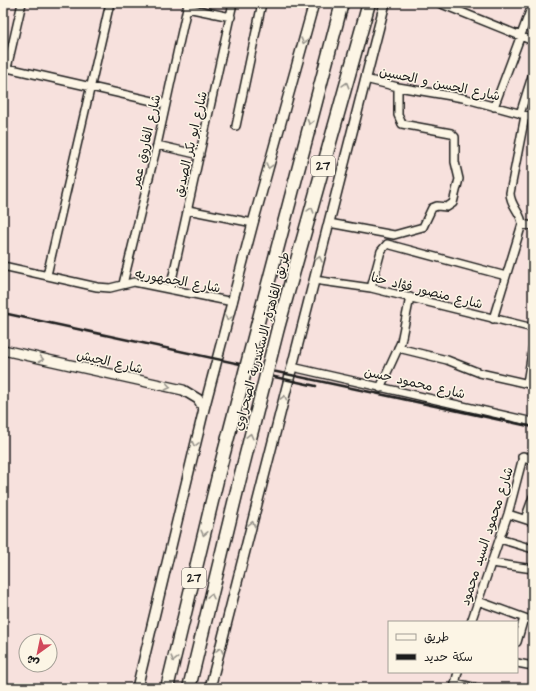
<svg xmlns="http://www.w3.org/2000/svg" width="536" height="691" viewBox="0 0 536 691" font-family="'Architects Daughter','Playpen Sans Arabic',sans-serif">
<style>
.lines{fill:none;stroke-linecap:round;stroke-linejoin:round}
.street-casing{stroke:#1c1c1c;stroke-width:10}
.secondary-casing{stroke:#1c1c1c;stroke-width:12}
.highway-casing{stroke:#1c1c1c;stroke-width:15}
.street{stroke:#fcf5e5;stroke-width:7}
.secondary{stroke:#fcf5e5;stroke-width:9}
.highway{stroke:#fcf5e5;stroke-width:12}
.rail{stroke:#1c1c1c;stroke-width:2.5}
.highway-bridge-casing{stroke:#1c1c1c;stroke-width:15;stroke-linecap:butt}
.highway-bridge{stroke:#fcf5e5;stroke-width:12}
.oneway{stroke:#97938b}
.labels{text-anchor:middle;stroke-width:3;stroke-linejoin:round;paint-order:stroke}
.shield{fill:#fcf5e5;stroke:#5f5d58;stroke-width:1}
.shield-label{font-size:12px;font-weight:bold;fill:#1c1c1c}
.street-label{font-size:13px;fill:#1c1c1c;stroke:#fcf5e5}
</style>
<rect width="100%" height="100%" fill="#f7e1dd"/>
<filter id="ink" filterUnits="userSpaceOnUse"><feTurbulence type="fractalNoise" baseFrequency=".025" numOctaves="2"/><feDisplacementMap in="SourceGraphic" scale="8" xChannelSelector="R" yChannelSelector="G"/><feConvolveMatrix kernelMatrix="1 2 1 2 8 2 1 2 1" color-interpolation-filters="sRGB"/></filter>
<g filter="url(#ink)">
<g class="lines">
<defs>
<path id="street" d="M439 3 533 41
M187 8 231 17
M3 67 166 104
M7 68 22 3
M365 79 398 87 463 98 533 117
M494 107 533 3
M520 114 533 73
M236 126 262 3
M157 145 200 155
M188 210 253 223
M329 223 394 235 423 227 432 208 437 206 447 207 453 203 459 179 455 162V137L451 133 402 124 398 115V87
M522 224 533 226
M3 266 97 287 110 288 134 282 233 302
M47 275 110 3
M314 280 371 288 533 328
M123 284 157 145 188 3
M371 288 381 251 387 244 506 276
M170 289 233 3
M493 319 522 224C522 213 510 206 510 193L525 116
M398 348 447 360 480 373 533 385
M292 367 533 422
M527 383 533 346
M380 388 401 342 410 297
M508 514 533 522
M525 519 533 497
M500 539 533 549
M492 563 533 569
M478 601 533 621
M471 622 508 514 523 457
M517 642 524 618
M517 663 533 666
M455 683 477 688
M454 688 458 672"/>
<path id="secondary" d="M3 350 183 390 198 399 204 409
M523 457 533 460
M137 688 204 409 253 223 314 3
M210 688 385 3"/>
<path id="highway" d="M258 322 342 3
M278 328 369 3
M167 688 220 468
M189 688 241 474"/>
</defs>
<use href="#street" class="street-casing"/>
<use href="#secondary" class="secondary-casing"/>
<use href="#highway" class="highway-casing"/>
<use href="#street" class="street"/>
<use href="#secondary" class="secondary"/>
<use href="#highway" class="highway"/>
<path class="rail" d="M3 313 533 427
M261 374 316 386"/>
<defs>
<path id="highway-bridge" d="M220 468 258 322
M241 474 278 328"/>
</defs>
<use href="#highway-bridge" class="highway-bridge-casing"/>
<use href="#highway-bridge" class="highway-bridge"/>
</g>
<defs><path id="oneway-chevron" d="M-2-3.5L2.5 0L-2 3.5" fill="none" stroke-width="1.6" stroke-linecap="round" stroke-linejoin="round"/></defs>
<g class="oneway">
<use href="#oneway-chevron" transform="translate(304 41) rotate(106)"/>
<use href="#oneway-chevron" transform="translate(346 85) rotate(-74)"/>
<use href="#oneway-chevron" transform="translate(310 122) rotate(105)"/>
<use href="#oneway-chevron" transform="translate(269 166) rotate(106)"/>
<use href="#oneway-chevron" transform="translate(311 210) rotate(-74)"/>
<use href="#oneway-chevron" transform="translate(319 259) rotate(-76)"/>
<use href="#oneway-chevron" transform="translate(228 318) rotate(105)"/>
<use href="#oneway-chevron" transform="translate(41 359) rotate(13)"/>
<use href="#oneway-chevron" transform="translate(168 387) rotate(12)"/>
<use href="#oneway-chevron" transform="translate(284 398) rotate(-76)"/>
<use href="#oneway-chevron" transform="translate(250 436) rotate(-76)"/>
<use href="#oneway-chevron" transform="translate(195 444) rotate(104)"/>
<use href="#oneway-chevron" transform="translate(252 524) rotate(-76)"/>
<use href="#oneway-chevron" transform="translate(204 533) rotate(103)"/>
<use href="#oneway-chevron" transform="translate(211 596) rotate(-77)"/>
<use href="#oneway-chevron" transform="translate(220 650) rotate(-75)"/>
<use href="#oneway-chevron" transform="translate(174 659) rotate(105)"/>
</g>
</g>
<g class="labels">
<g class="shield">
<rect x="311" y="156" width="24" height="20" rx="3"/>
<rect x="182" y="568" width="24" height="20" rx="3"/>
</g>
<g class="shield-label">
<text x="323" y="170">27</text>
<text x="194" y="582">27</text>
</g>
<g class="street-label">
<text transform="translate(440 83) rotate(12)" y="5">شارع الحسن و الحسين</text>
<text transform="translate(145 141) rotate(-77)" y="5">شارع الفاروق عمر</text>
<text transform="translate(190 144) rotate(-77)" y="5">شارع ابو بكر الصديق</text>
<text transform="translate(178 280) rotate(10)" y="5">شارع الجمهوريه</text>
<text transform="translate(427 290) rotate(14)" y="5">شارع منصور فؤاد حنا</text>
<text transform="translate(261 341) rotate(-75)" y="5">طريق القاهرة, الاسكندرية الصحراوي</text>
<text transform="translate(110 361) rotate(13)" y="5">شارع الجيش</text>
<text transform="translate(415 382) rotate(13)" y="5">شارع محمود حسن</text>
<text transform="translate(486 536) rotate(-72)" y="5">شارع محمود السيد محمود</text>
</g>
</g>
<rect width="536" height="691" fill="none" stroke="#fcf5e5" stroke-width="16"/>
<rect x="8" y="8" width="520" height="675" fill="none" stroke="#1c1c1c" stroke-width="1.5" filter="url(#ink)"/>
<rect x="388" y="621" width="130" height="52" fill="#fcf5e5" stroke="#a29e95"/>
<rect x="396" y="634" width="20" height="6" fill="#fcf5e5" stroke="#a29e95"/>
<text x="424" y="641" font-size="12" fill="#1c1c1c">طريق</text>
<rect x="396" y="654" width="20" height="6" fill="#1c1c1c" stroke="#a29e95"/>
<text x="424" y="661" font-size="12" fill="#1c1c1c">سكة حديد</text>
<g transform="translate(38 653) rotate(213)"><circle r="19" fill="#fcf5e5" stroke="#a29e95"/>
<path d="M0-3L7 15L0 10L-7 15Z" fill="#d1495b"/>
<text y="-6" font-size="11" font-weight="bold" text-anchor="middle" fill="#1c1c1c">ش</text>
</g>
</svg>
